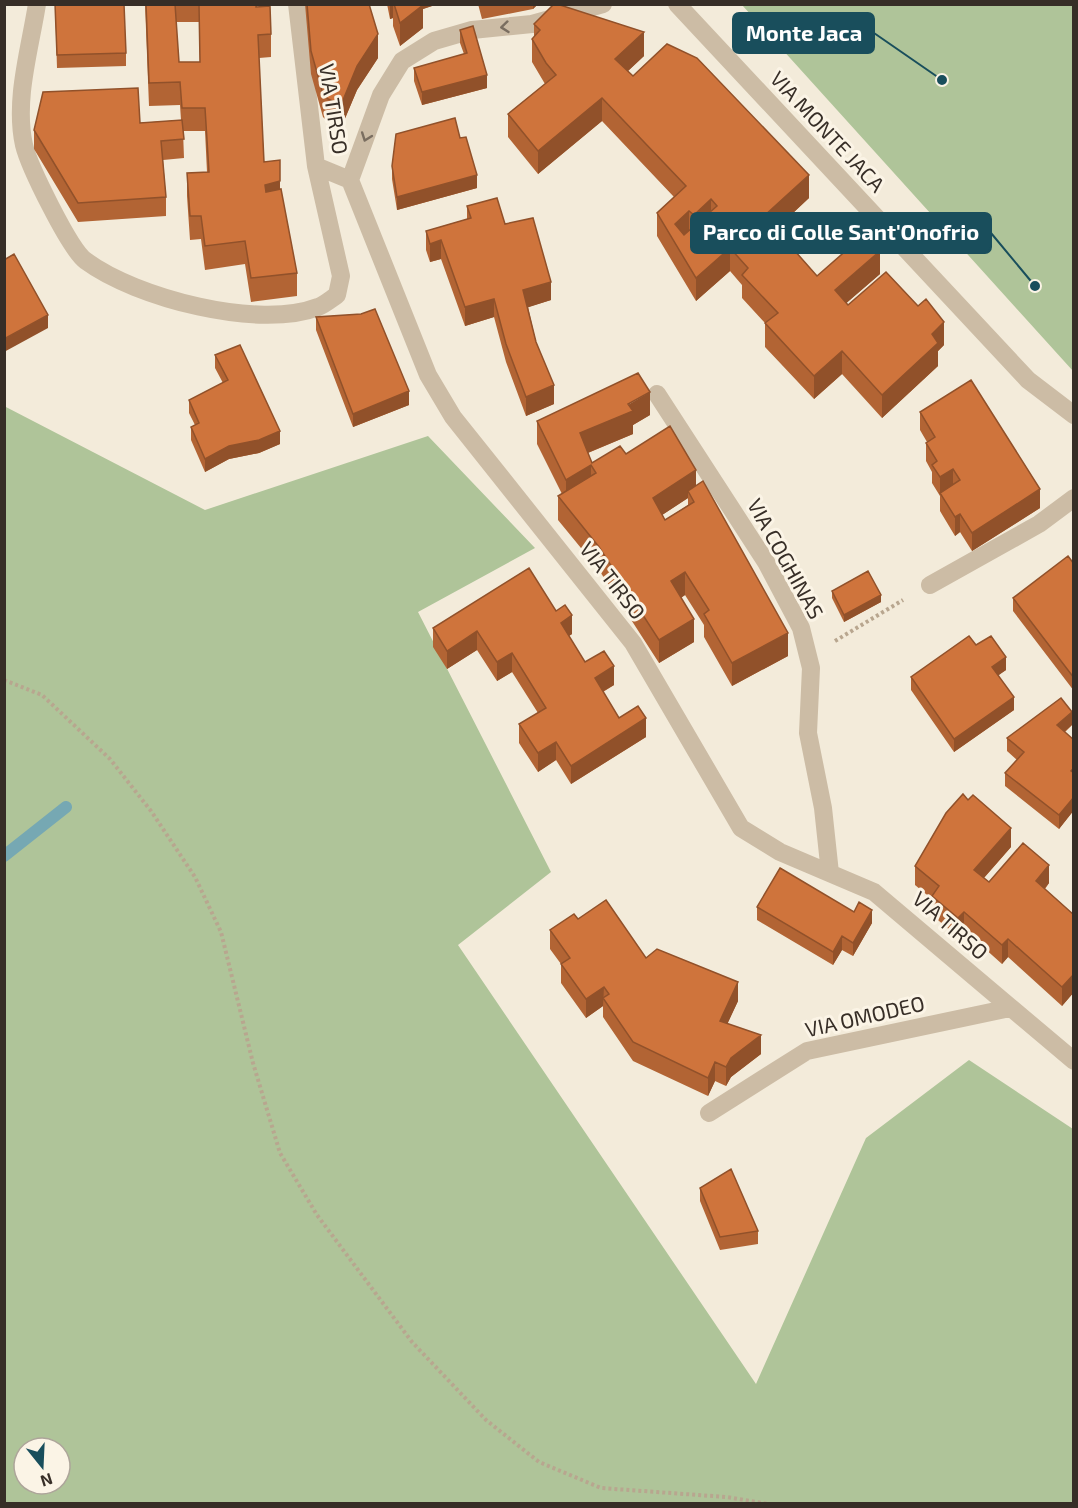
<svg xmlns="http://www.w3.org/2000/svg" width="1078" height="1508" viewBox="0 0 1078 1508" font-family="'Exo 2',sans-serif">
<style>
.green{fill:#afc499;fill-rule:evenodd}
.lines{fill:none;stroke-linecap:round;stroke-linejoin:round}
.stream{stroke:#76a8b3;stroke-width:12}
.path{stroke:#b8a68f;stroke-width:4;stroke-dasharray:3 3;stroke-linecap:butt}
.street{stroke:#ccbca5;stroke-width:18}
.wall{fill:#b26434;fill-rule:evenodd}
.shaded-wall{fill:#91512a}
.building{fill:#cf743c;stroke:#91512a;stroke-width:1.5;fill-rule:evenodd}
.oneway{stroke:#7a6e60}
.labels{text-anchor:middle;stroke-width:6;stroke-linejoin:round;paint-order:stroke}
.street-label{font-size:21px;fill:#372e27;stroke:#fbf4e6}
.leader{fill:none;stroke:#194e5c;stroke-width:2}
.callout-dot{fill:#194e5c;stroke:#fbf4e6;stroke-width:2}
.callout{fill:#194e5c;stroke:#194e5c;stroke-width:2}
.callout-label{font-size:22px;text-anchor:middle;font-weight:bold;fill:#fff}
</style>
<rect width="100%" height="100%" fill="#f3ebda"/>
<path class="green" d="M742 5H1073V371Z
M4 406 205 510 428 436 535 548 418 612 551 872 458 945 756 1384 866 1138 969 1060 1073 1129V1503H5ZM24 1448H60V1484H24Z"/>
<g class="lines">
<path class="stream" d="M4 856 66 807"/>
<path class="path" d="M835 641 903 600
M4 680 42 695 110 759 151 811 195 877 221 932 253 1063 280 1153 317 1215 412 1342 486 1420 539 1462 601 1488 726 1497 768 1504"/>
<path class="street" d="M37 4C30 49 14 100 24 145 29 166 70 250 86 261 136 298 259 330 318 307 324 305 331 299 337 295L341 276 316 166 297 4
M677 4 1028 380 1074 415
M316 166 350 180 428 375 453 417 633 643 741 828 780 852 874 892 1074 1061
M350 180 381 95 402 61 434 41 472 30 532 24 603 4
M657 394 766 562 801 628 811 668 808 733 823 808 830 873
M930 585 1039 524 1074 498
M709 1113 807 1051 1010 1008"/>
</g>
<path class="wall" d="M55 4 126 53V66L57 68Z
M145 4H256V7L271 34V57L259 58 264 162 280 189 297 273V296L251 302 245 264 205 270 201 239 190 240 187 196V173L207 172 205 131H183L184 158 163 160 166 197V216L78 222 34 149V130L181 120 180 105 149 106ZM176 22H199L200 62H179Z
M305 4H369L378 58 357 90 341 128 328 122 323 117 311 74Z
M387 4H438L423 9V28L400 46 393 26V18L390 19Z
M478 4H538L533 9 482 19Z
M534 24 644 56 628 71 633 76 809 198 776 229 817 276 880 274 846 303 848 305 944 345 938 351V366L882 418 842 374 814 399 765 347V323L742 298V285L730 271 696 301 657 236V213L674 197 602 121 538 174 508 137V114L545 84 532 62V39L534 37Z
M460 30 487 88 422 105 414 81V68L464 54 460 43Z
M460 138 477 188 397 210 392 179V166Z
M467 206 505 224 551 300 528 307 536 342 554 404 526 416 506 362 494 317 465 326 441 259 430 262 426 250V231L467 219Z
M361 314 409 405 353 427 316 330V317Z
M215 355 280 444 259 453 229 459 205 472 191 440V427L195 425 189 413V400L223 383 215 368Z
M920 412 1040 508 972 551 960 532 955 536 940 511V496L932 483V472L926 461V443L927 442 920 430Z
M650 415 633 425V434L588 453 592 463 626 454 696 486 788 656 732 686 704 637V625L685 595 681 598 694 642 659 663 599 570 558 520V496L562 494 537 444V421ZM688 498V505L665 520 662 515Z
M1074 564V691L1013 611V598Z
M832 591 881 602 844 622 832 598Z
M556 611 572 634 569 636 585 662 614 685 603 692 619 718 646 737 571 784 556 760 538 772 519 743V724L538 713 512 672 497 681 477 650 447 669 433 647V628Z
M976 645 1006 670 998 675 1014 710 954 752 911 690V677Z
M1072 725 1065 732 1074 740V810L1059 829 1005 786V773L1017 760 1007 751V738Z
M1011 847 984 878 989 882 1049 883 1045 889 1074 915V992L1062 1006 1008 957 1002 964 964 930 958 937 932 915V899L915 885V866Z
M757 907 872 923 853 956 842 950 833 965 757 920Z
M578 919 646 958 738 1001 727 1024 761 1054 731 1077 726 1086 715 1081 708 1096 633 1061 603 1017V1006L586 1018 561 983V964L550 949V930Z
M700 1188 758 1231V1244L720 1250 700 1201Z"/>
<path class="shaded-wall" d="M390 4H393V18L390 19Z
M418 4H438L423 9V28L400 46V23Z
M533 4H538L533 9Z
M644 32V56L615 83V59Z
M378 34V58L357 90 341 128V105L357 66Z
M487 75V88L422 105V92Z
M602 98V121L538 174V151Z
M477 175V188L397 210V197Z
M809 175V198L764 240V216Z
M280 181V204L265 208V185Z
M711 199V223L694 238V215Z
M689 211V234L677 246 675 224Z
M441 240V259L430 262V244Z
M730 248V271L696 301V278Z
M880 251V274L835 313V290Z
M551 282V300L523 309V290Z
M494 299V317L465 326V307Z
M48 315V328L4 352V339Z
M944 322V345L938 351V366L882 418V395L932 334Z
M842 351V374L814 399V376Z
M554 385V404L526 416V397Z
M409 391V405L353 427V414Z
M650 392V415L633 425V434L580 456V433Z
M280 431V444L259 453 229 459 205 472V459L229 446Z
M591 465V488L566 503V480Z
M953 469V488L940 493V477Z
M696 470V493L688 491V498L653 521V498Z
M1040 489V508L972 551V533Z
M960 514V532L955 536V517Z
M685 572V595L671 604V581Z
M881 595V602L844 622V615Z
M572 615V634L561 641V623Z
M694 619V642L659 663V640Z
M477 631V650L447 669V651Z
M788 633V656L732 686V663Z
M512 653V672L497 681V662Z
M1006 657V670L992 680V667Z
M614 666V685L595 696V678Z
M1014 697V710L954 752V739Z
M1072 712V725L1057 738V725Z
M646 718V737L571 784V766Z
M556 742V760L538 772V753Z
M1074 797V810L1059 829V815Z
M1011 828V847L974 889V870Z
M1049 865V883L1036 899V881Z
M872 910V923L853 956V943Z
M964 912V930L958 937V918Z
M842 936V950L833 965V952Z
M1008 939V957L1002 964V945Z
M1074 974V992L1062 1006V987Z
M738 982V1001L720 1040V1021Z
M604 987 603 1006 586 1018V999Z
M761 1035V1054L731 1077 726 1086V1067L731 1058Z
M715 1062V1081L708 1096V1078Z"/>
<path class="building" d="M55 4H124L126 53 57 55Z
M146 4H175L179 62H200L199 4H256V7L270 6 271 34 258 35 264 162 280 160V181L265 185 266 192 281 189 297 273 251 278 245 241 205 246 201 216H190L187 173 209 172 205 108H182L180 82 149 83Z
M307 4H369L378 34 357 66 341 105 328 99 323 94 311 51Z
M394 4H423V5L400 23Z
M554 4H557L644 32 615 59 633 76 667 44 697 58 809 175 764 216 817 276 865 234 880 251 835 290 848 305 886 272 918 306 926 299 944 322 932 334 938 343 882 395 842 351 814 376 765 323 778 313 742 275 748 268 730 248 696 278 657 213 686 186 602 98 538 151 508 114 556 75 546 63 532 39 540 30 534 24ZM711 199 717 206 684 235 675 224 689 211 694 215Z
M473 26 487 75 422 92 414 68 467 53 460 30Z
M138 88 140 123 182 120 184 139 161 141 166 197 78 203 34 130 43 92Z
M455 118 460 138 466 137 477 175 397 197 392 166 396 134Z
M497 198 505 224 533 218 551 282 523 290 536 342 554 385 526 397 506 344 494 299 465 307 441 240 430 244 426 231 471 218 467 206Z
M14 254 48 315 4 339V260Z
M375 309 409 391 353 414 316 317 361 314Z
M240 345 280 431 259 440 229 446 205 459 191 427 199 423 189 400 228 380 215 355Z
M638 373 650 392 628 404 633 411 580 433 592 463 620 446 626 454 670 426 696 470 653 498 665 520 694 502 688 491 703 481 788 633 732 663 704 614 709 610 685 572 671 581 694 619 659 640 599 547 558 496 596 473 591 465 566 480 537 421Z
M971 380 1040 489 972 533 960 514 955 517 940 493 960 480 953 469 940 477 932 465 937 461 926 443 935 437 920 412Z
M1068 556 1074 564V678L1013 598Z
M529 568 556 611 565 605 572 615 561 623 585 662 604 651 614 666 595 678 619 718 638 706 646 718 571 766 556 742 538 753 519 724 546 708 512 653 497 662 477 631 447 651 433 628Z
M868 571 881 595 844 615 832 591Z
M969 636 976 645 991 636 1006 657 992 667 1014 697 954 739 911 677Z
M1061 698 1072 712 1057 725 1074 740V768L1071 771 1074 773V797L1059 815 1005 773 1024 752 1007 738Z
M963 794 968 800 973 795 1011 828 974 870 989 882 1023 843 1049 865 1036 881 1074 915V974L1062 987 1008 939 1002 945 964 912 958 918 932 896 939 886 915 866 946 813Z
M780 868 854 912 859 902 872 910 853 943 842 936 833 952 757 907Z
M606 900 646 958 657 949 738 982 720 1021 761 1035 731 1058 726 1067 715 1062 708 1078 633 1042 603 998 609 994 604 987 586 999 561 964 570 958 550 930 574 914 578 919Z
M731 1169 758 1231 720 1237 700 1188Z"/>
<defs><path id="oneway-chevron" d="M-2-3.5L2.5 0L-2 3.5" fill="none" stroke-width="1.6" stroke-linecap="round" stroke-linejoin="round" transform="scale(1.5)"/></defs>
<g class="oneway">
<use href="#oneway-chevron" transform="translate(505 27) rotate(174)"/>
<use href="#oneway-chevron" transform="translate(366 137) rotate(110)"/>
</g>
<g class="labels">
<g class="street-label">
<text transform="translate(333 109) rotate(81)" y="7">VIA TIRSO</text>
<text transform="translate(827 132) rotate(47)" y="7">VIA MONTE JACA</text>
<text transform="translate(785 559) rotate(61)" y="7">VIA COGHINAS</text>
<text transform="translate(612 581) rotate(52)" y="7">VIA TIRSO</text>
<text transform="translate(950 926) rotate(41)" y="7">VIA TIRSO</text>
<text transform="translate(865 1017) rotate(-13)" y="7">VIA OMODEO</text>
</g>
</g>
<path class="leader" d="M942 80L874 33M1035 286L991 233"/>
<g class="callout-dot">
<circle cx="942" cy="80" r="6"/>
<circle cx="1035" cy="286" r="6"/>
</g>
<g class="callout">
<rect x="733" y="13" width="141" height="40" rx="6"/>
<rect x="691" y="213" width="300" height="40" rx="6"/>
</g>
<g class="callout-label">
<text x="804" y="41">Monte Jaca</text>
<text x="841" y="240">Parco di Colle Sant'Onofrio</text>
</g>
<rect width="1078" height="1508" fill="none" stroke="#372e27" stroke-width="12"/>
<g transform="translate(42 1466) rotate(162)"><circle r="28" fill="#fbf4e6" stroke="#ada59a" stroke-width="1.5"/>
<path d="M0-4.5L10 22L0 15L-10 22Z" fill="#194e5c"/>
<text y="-9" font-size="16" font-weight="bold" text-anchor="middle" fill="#372e27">N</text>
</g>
</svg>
